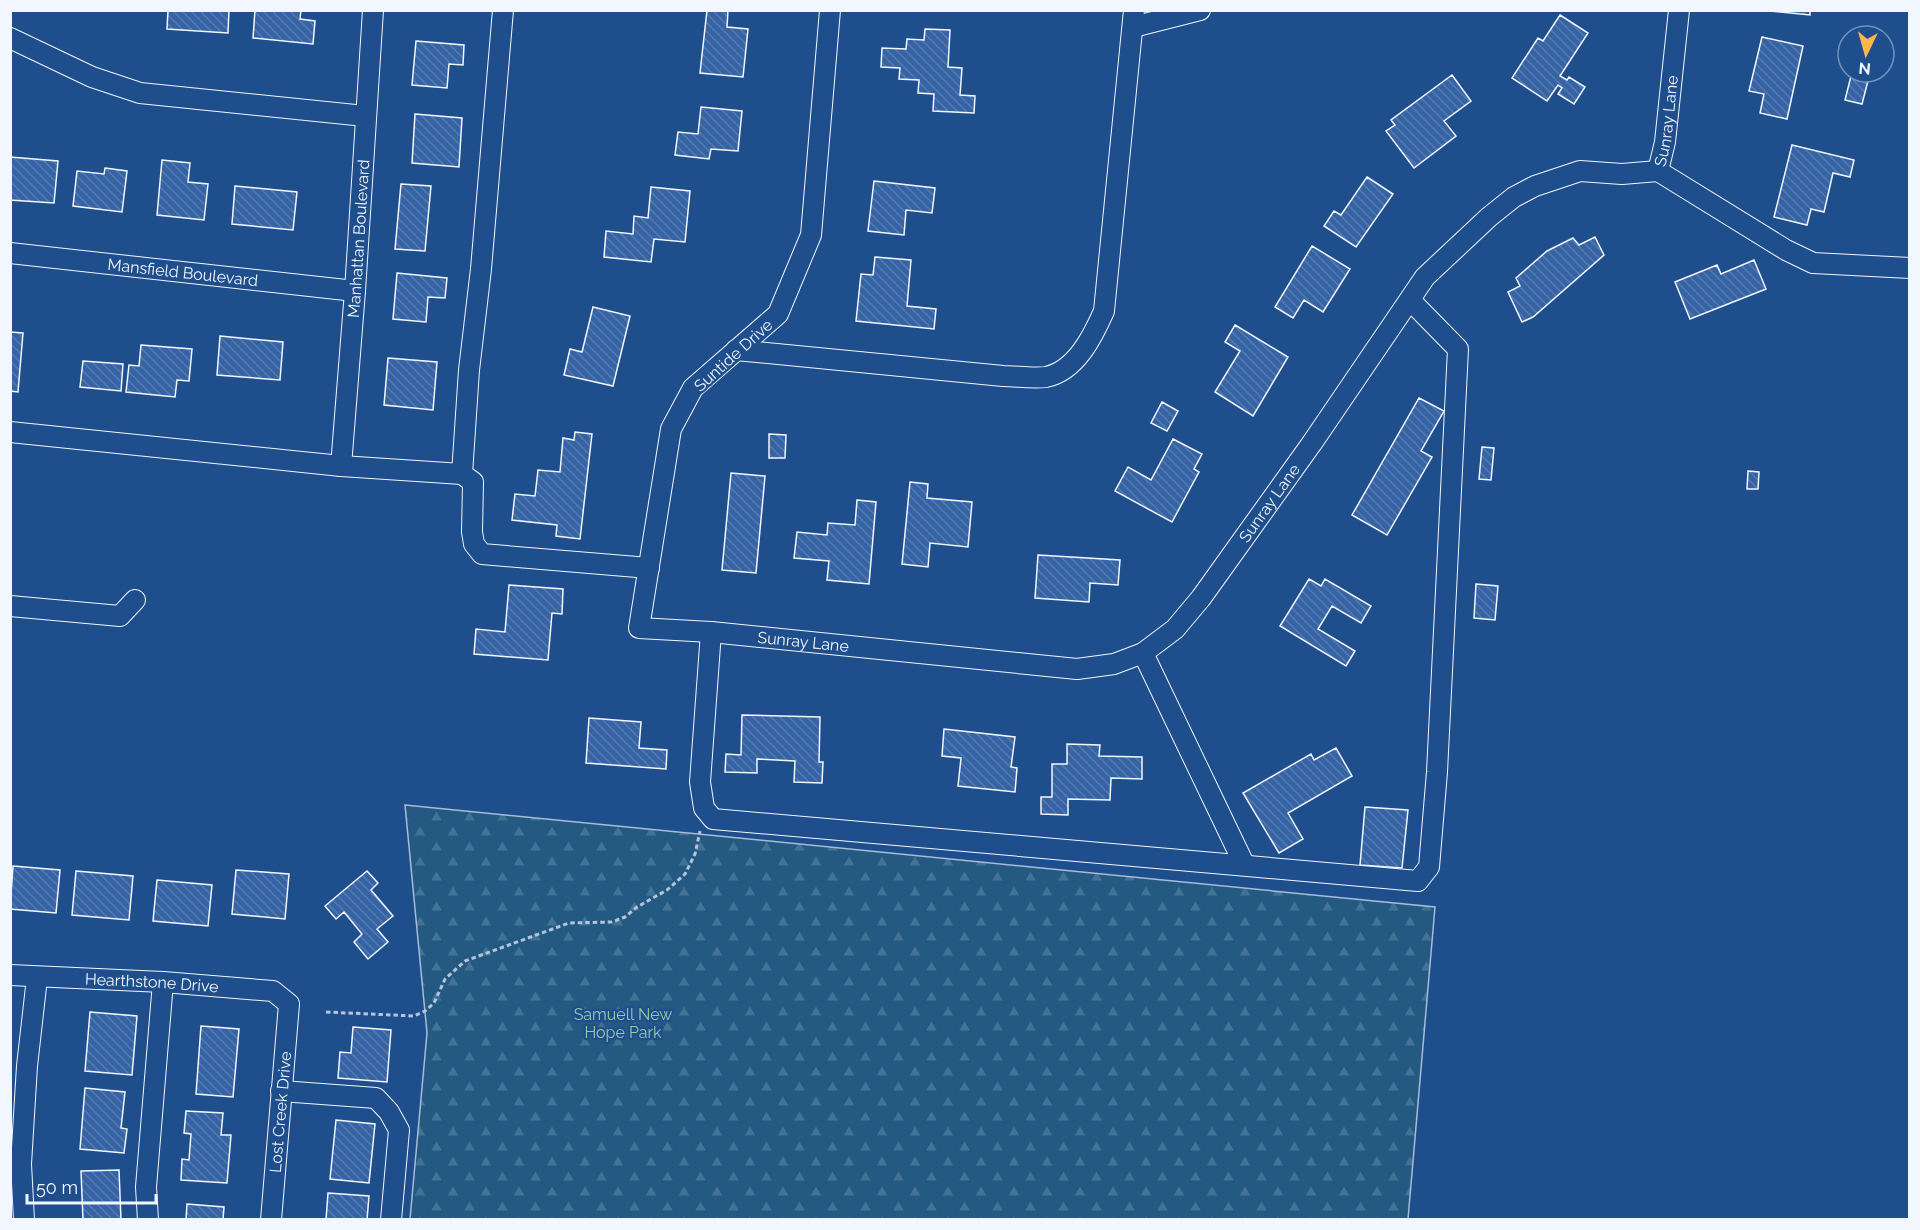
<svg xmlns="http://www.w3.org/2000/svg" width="1920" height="1230" viewBox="0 0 1920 1230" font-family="Raleway,sans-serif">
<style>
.forest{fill:url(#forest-firs);stroke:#a8bbd7;stroke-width:1.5}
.building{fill:url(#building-back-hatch);stroke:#f2f6ff;stroke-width:1.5}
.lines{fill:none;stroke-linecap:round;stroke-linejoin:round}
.minor-casing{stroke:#f2f6ff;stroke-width:22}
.path{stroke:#b3c4dc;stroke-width:3;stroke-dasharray:4.5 3;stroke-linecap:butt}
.minor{stroke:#1f4e8c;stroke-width:20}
.labels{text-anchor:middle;stroke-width:4.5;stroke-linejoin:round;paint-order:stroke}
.street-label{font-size:16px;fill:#f2f6ff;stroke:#1f4e8c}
.park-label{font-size:16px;fill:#97c8a6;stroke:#1f4e8c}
</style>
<defs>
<pattern id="forest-firs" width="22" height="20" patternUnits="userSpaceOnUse" patternTransform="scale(1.5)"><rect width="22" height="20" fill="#245a82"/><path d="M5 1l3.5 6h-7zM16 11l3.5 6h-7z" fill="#447295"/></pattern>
<pattern id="building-back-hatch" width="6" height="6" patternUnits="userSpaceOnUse" patternTransform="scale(1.5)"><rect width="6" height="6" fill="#3563a3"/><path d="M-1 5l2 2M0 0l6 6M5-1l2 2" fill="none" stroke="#537ab1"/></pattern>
</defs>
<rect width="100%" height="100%" fill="#1f4e8c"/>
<path class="forest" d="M405 805 1435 907 1408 1219H410L427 1033Z"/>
<path class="building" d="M168 10H229L228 33 167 29Z
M255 10H301L300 19 315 21 313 44 253 38Z
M707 10H728L727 27 748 29 743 77 700 73Z
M1760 10H1810V15Z
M1560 15 1588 33 1560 76 1567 80 1569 77 1585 87 1574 104 1558 94 1562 88 1558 85 1547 101 1512 78 1538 38 1543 41Z
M925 29 950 30 948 67 962 68 960 95 975 96 974 113 933 111 934 94 918 93 919 80 899 79 900 68 881 67 882 48 906 49 907 39 924 40Z
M1762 37 1803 46 1787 119 1760 113 1764 94 1749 91Z
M416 41 464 45 463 65 449 64 447 88 412 85Z
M1852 72 1870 73 1862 104 1845 100Z
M1452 75 1471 101 1444 121 1456 136 1414 168 1386 131 1395 125 1391 120Z
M701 107 742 111 738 151 711 149 709 159 675 155 678 132 698 134Z
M415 114 462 118 459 167 412 163Z
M1792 145 1854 160 1850 177 1833 173 1824 212 1811 209 1807 225 1774 217Z
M10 157 58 161 54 203 10 200Z
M162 160 190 163 188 182 208 184 204 220 157 215Z
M105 168 127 171 122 212 73 206 77 171 104 174Z
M1367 177 1393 194 1356 247 1324 226 1334 211 1341 215Z
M874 181 935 188 932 213 906 210 904 235 868 231Z
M401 184 431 186 425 251 395 249Z
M235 186 297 192 293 230 232 224Z
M651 187 690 191 685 242 654 239 651 262 604 257 606 231 633 234 634 216 648 218Z
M1595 237 1604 255 1533 317 1522 322 1508 292 1520 286 1516 278 1547 251 1573 238 1579 245Z
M1312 246 1350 269 1323 312 1304 300 1293 318 1275 307Z
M875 257 911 260 907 306 936 309 934 329 856 321 861 274 873 275Z
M1754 260 1766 289 1690 319 1675 282 1717 265 1721 274Z
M397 273 447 278 445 298 428 297 426 322 393 319Z
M593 307 630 316 613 386 564 375 570 349 582 352Z
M1235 325 1288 357 1253 416 1215 392 1240 351 1225 342Z
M10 332 23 333 18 392 10 391Z
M220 336 283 342 280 380 217 375Z
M141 345 192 349 189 381 177 380 175 397 126 392 129 365 139 366Z
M388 358 437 362 433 410 384 405Z
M83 361 123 364 121 391 80 387Z
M1419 398 1444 411 1421 451 1432 457 1387 535 1352 515Z
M1162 402 1178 411 1167 431 1151 423Z
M575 432 592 434 580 539 556 536 557 525 512 520 515 494 535 496 538 470 560 472 563 438 574 440Z
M769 434 786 435 785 458H769Z
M1173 439 1202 454 1194 469 1199 472 1172 522 1115 491 1128 467 1151 480Z
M1482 447 1494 448 1491 480 1479 479Z
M1748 471 1759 472 1758 489H1747Z
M731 473 765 476 756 573 722 570Z
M910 482 928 484 927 498 972 502 968 547 930 543 928 567 902 564Z
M857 500 876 502 869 584 827 580 829 561 794 558 797 532 827 535 828 523 855 525Z
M1038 555 1120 560 1118 585 1090 583 1089 602 1035 598Z
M1309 579 1321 586 1325 579 1371 606 1361 623 1332 606 1318 629 1355 651 1346 666 1280 626Z
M1476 584 1498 586 1495 620 1474 618Z
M509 585 563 589 562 614 552 613 548 660 474 654 476 629 505 632Z
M742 715 820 717 819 762H823L822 783 794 782 795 761 757 759V773L725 772 726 754 741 755Z
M589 718 641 722 639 748 667 750 666 769 586 763Z
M944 729 1015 737 1011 767 1017 768 1015 792 958 786 961 758 942 756Z
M1067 744 1100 745 1099 756 1142 757V779L1111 778 1110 800 1068 799V815L1041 814V797H1052V764H1067Z
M1336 748 1352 776 1288 813 1303 839 1279 853 1243 793 1311 754 1314 760Z
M1365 807 1408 810 1402 868 1360 865Z
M13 866 60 870 56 913 10 909Z
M236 870 289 874 285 919 232 914Z
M76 871 133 876 129 920 72 915Z
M367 871 378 883 371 890 393 916 377 929 388 942 368 959 354 942 362 934 344 912 336 919 325 906Z
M157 880 212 885 208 926 153 921Z
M90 1012 137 1016 132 1075 85 1071Z
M201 1026 239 1029 233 1097 196 1094Z
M353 1027 391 1030 387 1082 338 1078 340 1052 351 1053Z
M85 1088 125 1092 121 1128 127 1129 124 1153 80 1149Z
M186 1111 223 1113 221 1135H231L227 1183 181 1180 182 1159 189 1160 191 1134 184 1133Z
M336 1120 375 1124 369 1183 330 1179Z
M119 1170 121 1220H83L81 1171Z
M328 1193 369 1196 367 1220H326Z
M187 1204 224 1207 223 1220H186Z"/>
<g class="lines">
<defs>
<g id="minor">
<path d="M503 10 481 269 469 370 462 474 473 482 472 532 474 544 482 554 649 568"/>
<path id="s1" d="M830 10 811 235 778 314 693 388 671 429 639 628 711 632 1077 669 1114 664 1143 653 1175 629 1201 598 1312 443 1425 277 1489 217 1514 197 1535 186 1580 171 1622 174 1658 171"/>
<path d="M1133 27 1200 10"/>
<path d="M10 38 92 77 140 93 365 116"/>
<path d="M1658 171 1786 250 1813 263 1910 268"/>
<path id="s2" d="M1658 171 1665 142 1679 10"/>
<path id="s3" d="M10 253 355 291"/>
<path d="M736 350 1003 376C1016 376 1033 379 1046 377 1076 371 1093 336 1104 311L1134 10"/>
<path d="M10 432 341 466 462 474"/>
<path id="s4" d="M341 466 355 291 373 10"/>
<path d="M10 606 120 616 135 600"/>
<path d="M711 632 700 782 704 808 713 819 1418 881 1429 867 1437 772 1458 349 1410 300"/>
<path d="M1143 653 1244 864"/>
<path id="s5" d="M10 975 163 982 273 991 289 1004 271 1220"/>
<path d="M281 1091 376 1098 389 1112 399 1130 391 1220"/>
<path d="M24 1220 21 1164 27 1066 37 978"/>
<path d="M148 1220 146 1187 163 982"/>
</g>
</defs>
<use href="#minor" class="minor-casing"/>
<path class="path" d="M326 1012 414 1016 425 1011 434 1003 445 979 465 961 569 923 612 922 625 917 637 907 667 890 685 874 695 854 700 831"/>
<use href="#minor" class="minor"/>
</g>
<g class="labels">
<g class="street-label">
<text dy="6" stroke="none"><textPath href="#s2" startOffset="51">Sunray Lane</textPath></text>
<text dy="6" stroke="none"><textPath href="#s4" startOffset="228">Manhattan Boulevard</textPath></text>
<text dy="6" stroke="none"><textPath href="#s3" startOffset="174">Mansfield Boulevard</textPath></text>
<text transform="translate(733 355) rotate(-42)" y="6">Suntide Drive</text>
<text dy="6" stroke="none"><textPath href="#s1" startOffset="1378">Sunray Lane</textPath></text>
<text dy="6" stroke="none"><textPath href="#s1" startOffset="837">Sunray Lane</textPath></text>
<text dy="6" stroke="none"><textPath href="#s5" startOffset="142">Hearthstone Drive</textPath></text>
<text transform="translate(280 1112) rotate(-85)" y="6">Lost Creek Drive</text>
</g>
<g class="park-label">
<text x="623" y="1020">Samuell New<tspan x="623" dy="18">Hope Park</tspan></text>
</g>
</g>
<rect width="1920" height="1230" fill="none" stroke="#f2f6ff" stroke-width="24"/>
<g transform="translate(1866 54) rotate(185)"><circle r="28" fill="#1f4e8c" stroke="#7391ba" stroke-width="1.5"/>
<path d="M0-4.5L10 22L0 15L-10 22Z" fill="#ffb74d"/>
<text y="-9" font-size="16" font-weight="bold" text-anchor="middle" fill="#f2f6ff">N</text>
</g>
<path d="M27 1194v9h129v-9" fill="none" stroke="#f2f6ff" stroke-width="3"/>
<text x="36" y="1194" font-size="18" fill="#f2f6ff" stroke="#1f4e8c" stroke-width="4.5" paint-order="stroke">50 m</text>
</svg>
